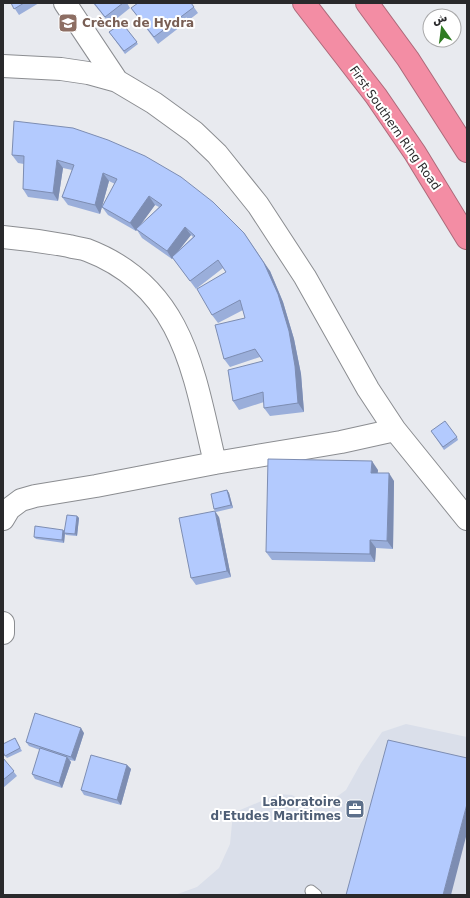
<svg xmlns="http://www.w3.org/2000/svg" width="470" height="898" viewBox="0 0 470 898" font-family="'DejaVu Sans',Cairo,sans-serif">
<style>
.built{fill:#dadfea}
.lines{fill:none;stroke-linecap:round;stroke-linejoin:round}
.service-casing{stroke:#8b8d91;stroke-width:13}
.minor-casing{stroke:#8b8d91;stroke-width:24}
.motorway-casing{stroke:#ac6a7a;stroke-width:24}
.service{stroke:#fff;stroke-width:11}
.minor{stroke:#fff;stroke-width:22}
.motorway{stroke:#f38da4;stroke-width:22}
.wall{fill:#9aaeda;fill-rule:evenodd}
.shaded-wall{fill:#7d8db2}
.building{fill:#b3cafe;stroke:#7d8db2}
.labels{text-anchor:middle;stroke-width:4;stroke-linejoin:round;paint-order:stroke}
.education-label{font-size:12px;font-weight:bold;fill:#785e54;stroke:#fff;text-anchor:start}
.street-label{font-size:12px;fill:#29292b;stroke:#fff}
.service-label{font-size:12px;font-weight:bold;fill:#4e5e75;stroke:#fff;text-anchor:end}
</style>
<rect width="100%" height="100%" fill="#e8eaef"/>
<path class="built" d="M406 724 467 737V895H175L197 887 219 868 230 844 233 813 278 794 292 795 310 805 328 803 346 790 361 763 382 732Z"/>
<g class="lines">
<defs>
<path id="service" d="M311 891 316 895"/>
<path id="minor" d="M65 3 117 81
M3 66 61 69 88 73 117 81 154 103 194 132 217 154 258 205 305 277 368 389 395 430
M3 237C25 239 47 242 69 246 75 248 81 248 87 250 184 287 194 374 215 463
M3 519 9 509 21 500 35 496 96 486 215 463 341 442 395 430 467 519
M3 623V633"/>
<path id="motorway" d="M304 3 376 96 415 153 467 238
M367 3 408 59 467 151"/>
</defs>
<use href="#service" class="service-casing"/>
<use href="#minor" class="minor-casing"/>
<use href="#motorway" class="motorway-casing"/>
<use href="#service" class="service"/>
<use href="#minor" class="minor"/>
<use href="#motorway" class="motorway"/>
</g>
<path class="wall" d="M11 3H39L19 15Z
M93 3H127L130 8 110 24Z
M191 3 198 13 158 44 131 8Z
M122 23 138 44 125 54 109 32Z
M73 128 270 271 283 302 294 339 301 374 304 412 270 416 264 408V402L239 410 233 401 263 361 260 357 230 367 224 359 245 318 243 310 218 323 212 315 226 272 223 268 196 289 173 258 172 259 142 238 137 230 136 231 108 215 102 207 115 184 109 181 100 214 68 205 62 197 72 170 63 168 58 201 28 197 23 189 24 164 18 163 12 155ZM155 205 159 207 138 228ZM191 235 193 237 178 251Z
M431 431 457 437 458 440 444 450Z
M378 470 377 473 394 481 393 549 376 548 375 562 272 560 266 552Z
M227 490 229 493 233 508 216 512 214 509Z
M77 516 79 518 77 536 66 535 65 534 64 543 36 539 34 537 63 530 64 531Z
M219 517 231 577 196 585 191 578Z
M84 733 75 761 69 760 71 762 62 788 35 779 32 774 40 750 29 746 26 742Z
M15 738 22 751 7 758 5 756Z
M3 758 17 776 3 788Z
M127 765 131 769 121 805 84 795 81 790Z"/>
<path class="shaded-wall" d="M57 160 63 168 58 201 53 193Z
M103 173 109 181 100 214 95 205Z
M149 196 155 205 136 231 130 223Z
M185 227 191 235 172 259 167 251Z
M244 233 270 271 283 302 294 339 301 374 304 412 298 403Z
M372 461 378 470 377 481 371 473Z
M389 473 394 481 393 549 387 541Z
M227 490 229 493 233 508 231 505Z
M215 511 219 517 231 577 227 571Z
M77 516 79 518 77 536 75 534Z
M63 530 65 532 64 543 62 540Z
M370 540 376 548 375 562 370 554Z
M81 728 84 733 75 761 71 757Z
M67 757 71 762 62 788 59 783Z
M127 765 131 769 121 805 117 800Z
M467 804V833L451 895H443Z"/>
<path class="building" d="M11 3H24L14 9Z
M94 3H123L105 17Z
M138 3H191L194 7 154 37 131 8Z
M122 23 137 42 124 51 109 32Z
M14 121 73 128 108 140 145 156 181 177 213 202 244 233 264 263 278 294 289 331 295 366 298 403 264 408 263 392 233 401 228 370 263 361 255 349 224 359 215 325 245 318 240 300 212 315 197 289 226 272 218 260 190 281 172 257 195 236 185 227 167 251 136 229 162 205 149 196 130 223 102 207 117 179 103 173 95 205 62 197 74 165 57 160 53 193 23 189 24 156 12 155Z
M445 421 457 437 443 447 431 431Z
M268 459 372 461 371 473H389L387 541 370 540V554L266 552Z
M227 490 231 505 214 509 211 494Z
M215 511 227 571 191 578 179 518Z
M67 515 77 516 75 534 64 533Z
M35 526 63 530 62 540 34 537Z
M35 713 81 728 71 757 26 742Z
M15 738 20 748 5 756 3 752V744Z
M388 740 467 758V804L443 895H346Z
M40 748 67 757 59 783 32 774Z
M91 755 127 765 117 800 81 790Z
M3 758 14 771 3 780Z"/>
<defs>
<symbol id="school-square" viewBox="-11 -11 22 22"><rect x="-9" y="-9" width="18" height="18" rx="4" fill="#8d6e63" stroke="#fff"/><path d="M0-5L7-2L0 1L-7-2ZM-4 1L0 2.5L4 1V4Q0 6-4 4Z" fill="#fff"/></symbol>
<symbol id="office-square" viewBox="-11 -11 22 22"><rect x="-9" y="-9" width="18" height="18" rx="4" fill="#5c6f8a" stroke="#fff"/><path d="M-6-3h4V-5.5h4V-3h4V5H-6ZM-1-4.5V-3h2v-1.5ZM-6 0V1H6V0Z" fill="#fff"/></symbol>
</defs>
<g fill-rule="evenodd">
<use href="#school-square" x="57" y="12" width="22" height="22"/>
<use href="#office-square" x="344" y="798" width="22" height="22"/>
</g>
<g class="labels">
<g class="education-label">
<text x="82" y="27">Crèche de Hydra</text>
</g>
<g class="street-label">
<text transform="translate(395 128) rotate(55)" y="4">First Southern Ring Road</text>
</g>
<g class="service-label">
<text x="341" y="806">Laboratoire<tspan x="341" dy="14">d'Etudes Maritimes</tspan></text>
</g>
</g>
<rect width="470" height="898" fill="none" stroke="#29292b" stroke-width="8"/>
<g transform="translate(442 28) rotate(346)"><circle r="19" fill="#ffffff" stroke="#a9a9aa"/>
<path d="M0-3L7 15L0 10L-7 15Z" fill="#2f7b22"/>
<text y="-6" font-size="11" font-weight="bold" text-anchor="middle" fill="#29292b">ش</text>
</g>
</svg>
